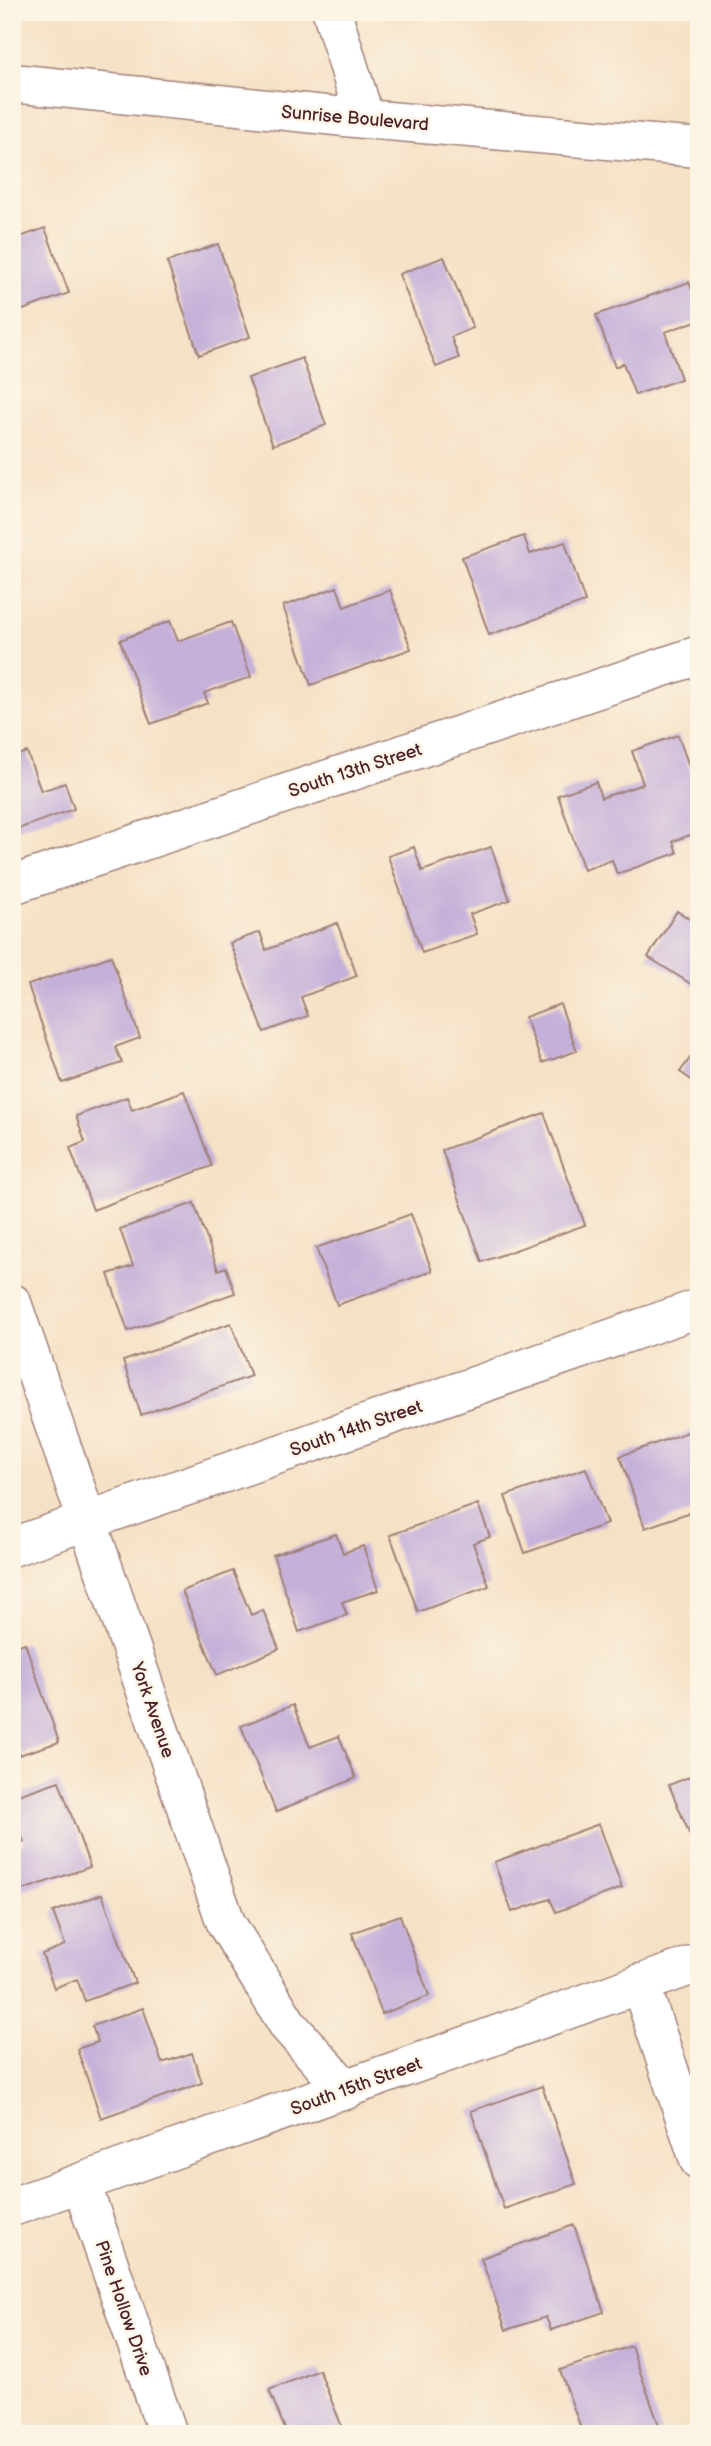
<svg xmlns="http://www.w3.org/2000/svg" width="711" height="2446" viewBox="0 0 711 2446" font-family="'Balsamiq Sans',sans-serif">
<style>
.building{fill:#c4b0d9}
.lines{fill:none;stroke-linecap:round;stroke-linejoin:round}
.minor-casing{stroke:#a08078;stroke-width:41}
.minor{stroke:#fff;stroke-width:38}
.labels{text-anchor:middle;stroke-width:5;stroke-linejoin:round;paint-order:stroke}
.street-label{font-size:18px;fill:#4a1f2b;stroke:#fcf5e5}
</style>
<rect width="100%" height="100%" fill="#fcf5e5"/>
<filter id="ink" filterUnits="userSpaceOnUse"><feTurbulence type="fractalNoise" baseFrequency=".0143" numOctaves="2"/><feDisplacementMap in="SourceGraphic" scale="14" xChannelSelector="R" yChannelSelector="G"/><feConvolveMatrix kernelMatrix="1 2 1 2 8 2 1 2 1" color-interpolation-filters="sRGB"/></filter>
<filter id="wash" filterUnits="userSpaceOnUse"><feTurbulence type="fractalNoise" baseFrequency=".00686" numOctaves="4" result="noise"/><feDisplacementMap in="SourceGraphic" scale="28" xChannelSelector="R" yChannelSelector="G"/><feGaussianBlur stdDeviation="1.57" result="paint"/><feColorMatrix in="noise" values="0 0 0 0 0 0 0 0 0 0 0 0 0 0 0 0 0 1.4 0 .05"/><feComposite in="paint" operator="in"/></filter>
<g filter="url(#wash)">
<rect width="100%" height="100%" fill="#f5e1c5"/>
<g id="blocks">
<path class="building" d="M45 228 69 293 12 314V240Z
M218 244 250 337 199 355 167 262Z
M444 257 473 328 451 337 459 358 436 367 399 274Z
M689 282 699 311V320L665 332 681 379 635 395 623 363 615 367 596 315Z
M302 358 326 425 273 445 248 378Z
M524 536 530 554 565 542 585 602 489 635 462 557Z
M337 587 344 607 390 590 411 649 311 685 283 606Z
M170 621 178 641 231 622 251 677 204 693 208 703 151 724 120 640Z
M678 735 699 795V832L673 841 677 853 617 874 612 860 584 870 558 795 596 782 601 798 643 784 632 751Z
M27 752 41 791 65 783 74 809 12 831V757Z
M414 847 422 871 491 847 510 900 470 914 477 934 422 953 388 856Z
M677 911 699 925V989L648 957Z
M337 923 357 976 301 997 308 1016 264 1032 230 943 260 932 266 950Z
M111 956 140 1038 115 1047 122 1063 62 1083 28 985Z
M560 1004 577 1051 542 1063 525 1017Z
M699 1046V1085L680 1072Z
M184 1091 212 1166 93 1210 70 1148 85 1142 76 1116 127 1097 132 1110Z
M544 1113 585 1225 482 1262 442 1150Z
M194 1203 218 1270 226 1267 235 1293 128 1331 108 1274 133 1266 120 1229Z
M411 1214 432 1271 337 1305 316 1248Z
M231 1323 251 1376 141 1415 123 1361Z
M699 1428V1509L645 1528 620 1456Z
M586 1468 607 1524 525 1553 505 1496Z
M478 1504 490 1537 473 1543 489 1586 418 1612 390 1535Z
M336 1534 343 1553 363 1546 378 1590 342 1602 347 1615 299 1632 273 1555Z
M233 1571 251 1615 263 1610 279 1649 217 1675 182 1591Z
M25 1643 59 1742 13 1757 12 1647Z
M293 1705 310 1747 339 1736 356 1778 276 1812 241 1726Z
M699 1773V1851L697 1852 669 1785Z
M59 1781 90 1867 20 1891 12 1870V1846L24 1842 12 1810V1797Z
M599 1824 622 1888 556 1912 550 1899 512 1912 494 1862Z
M102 1894 135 1983 85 2001 77 1979 54 1988 42 1954 65 1945 53 1912Z
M400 1915 429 1996 382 2014 352 1933Z
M143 2008 162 2063 192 2053 202 2083 101 2118 77 2049 98 2042 92 2026Z
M542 2086 576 2184 504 2209 471 2111Z
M574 2225 604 2312 551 2330 546 2317 506 2330 481 2258Z
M631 2346 661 2431 654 2434H583L560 2370Z
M319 2370 345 2434H287L269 2390Z"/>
</g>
</g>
<g filter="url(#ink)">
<use href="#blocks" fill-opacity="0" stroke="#a08078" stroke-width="2"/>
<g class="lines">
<defs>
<path id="minor" d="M332 12 365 119
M12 83 365 119 699 148
M12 885 699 655
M12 1303 226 1923 288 2025 346 2090
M12 1547 699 1308
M640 1983 699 2160
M81 2183 168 2434
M12 2207 699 1963"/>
</defs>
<use href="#minor" class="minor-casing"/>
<use href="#minor" class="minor"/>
</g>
</g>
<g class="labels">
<g class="street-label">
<text transform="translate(355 118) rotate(5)" y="6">Sunrise Boulevard</text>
<text transform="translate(355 770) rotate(-18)" y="6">South 13th Street</text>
<text transform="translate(356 1428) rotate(-19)" y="6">South 14th Street</text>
<text transform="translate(153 1710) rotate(71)" y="6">York Avenue</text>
<text transform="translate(356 2086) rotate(-20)" y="6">South 15th Street</text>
<text transform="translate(124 2308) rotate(71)" y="6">Pine Hollow Drive</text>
</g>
</g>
<rect width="711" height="2446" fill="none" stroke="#fcf5e5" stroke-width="42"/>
</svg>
